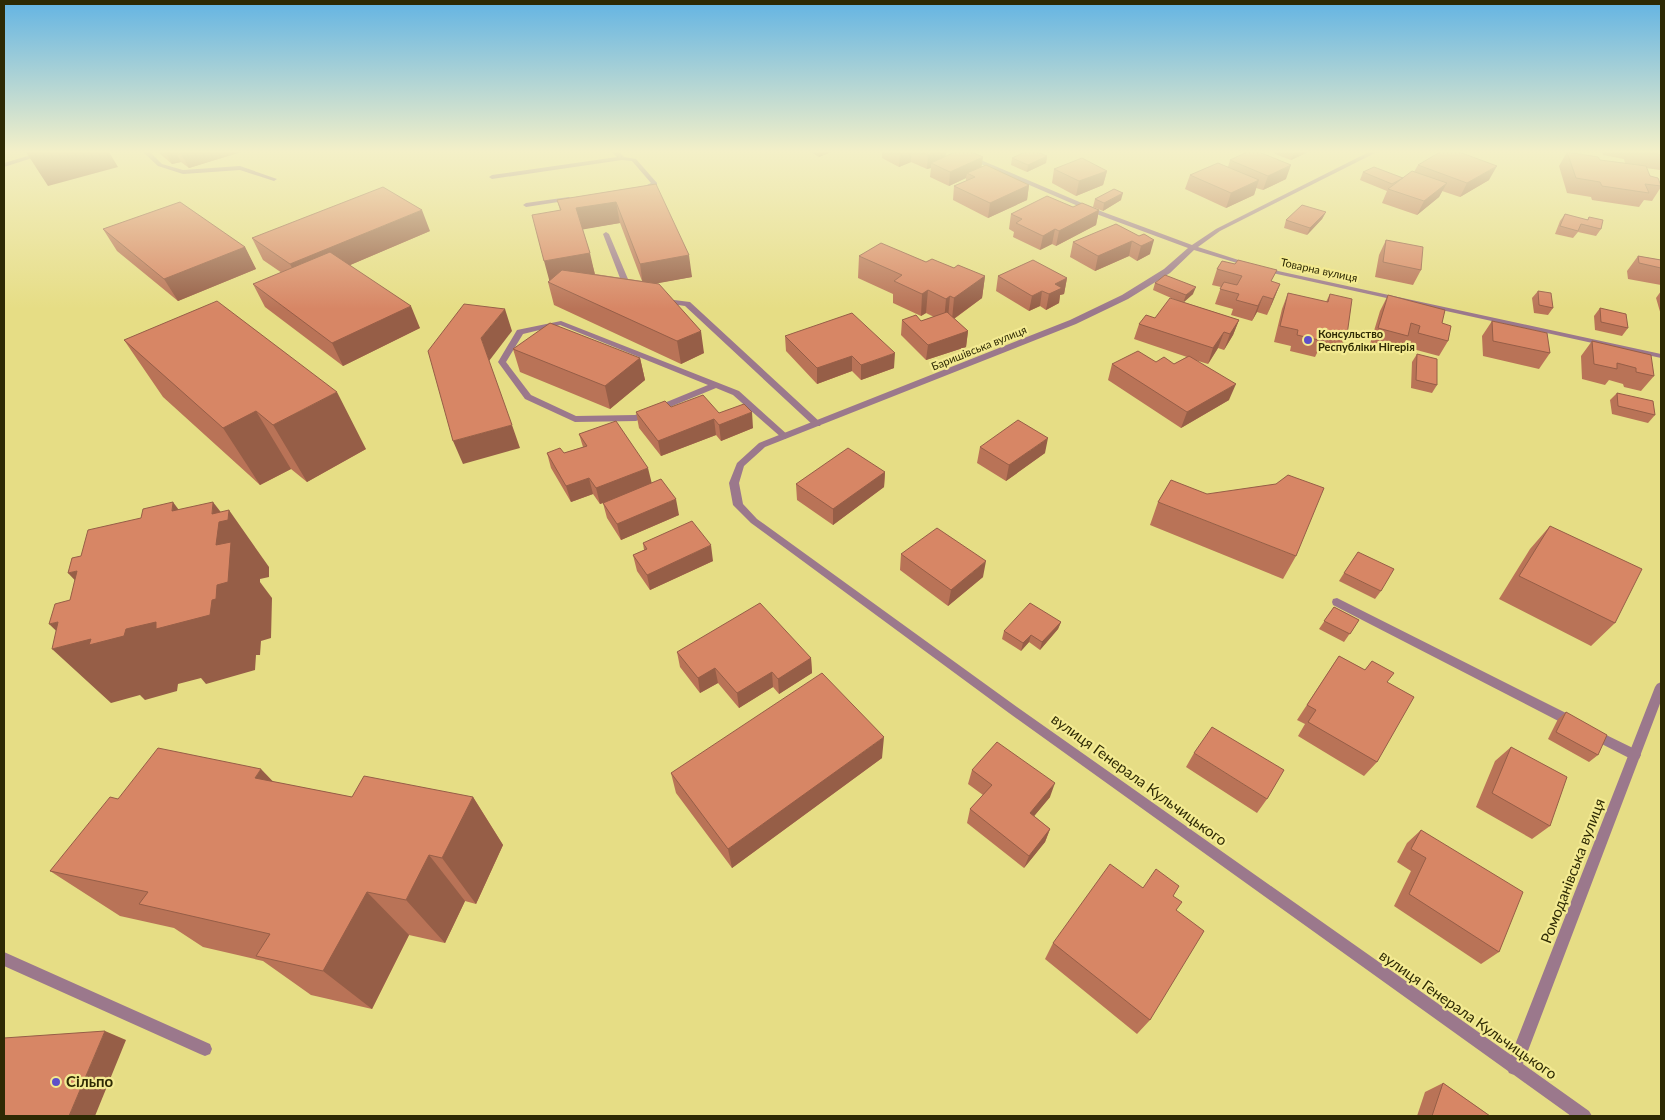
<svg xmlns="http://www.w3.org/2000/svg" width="1665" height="1120" viewBox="0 0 1665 1120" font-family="Lato,sans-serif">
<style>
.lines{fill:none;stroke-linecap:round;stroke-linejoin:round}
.service{fill:#9b788c;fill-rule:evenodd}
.minor{fill:#9b788c;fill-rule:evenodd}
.tertiary{fill:#9b788c;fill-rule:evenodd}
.wall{fill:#b97357;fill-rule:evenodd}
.shaded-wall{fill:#965e47}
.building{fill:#d78665;stroke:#965e47}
.poi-dot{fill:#5e50c8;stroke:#f3ea92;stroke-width:2}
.labels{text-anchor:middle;stroke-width:4.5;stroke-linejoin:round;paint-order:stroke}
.far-street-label{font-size:11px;fill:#2e2a04;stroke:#f3ea92}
.far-poi-label{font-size:11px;font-weight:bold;fill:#2e2a04;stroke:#f3ea92;text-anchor:start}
.near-street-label{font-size:15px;fill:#2e2a04;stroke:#f3ea92}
.near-poi-label{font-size:15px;font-weight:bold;fill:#2e2a04;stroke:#f3ea92;text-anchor:start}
</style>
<rect width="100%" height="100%" fill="#e6dd85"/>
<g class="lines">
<path class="service" d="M143 152H150L162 164 183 170 240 166 277 179 274 181 240 170 183 174 158 166Z
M612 152H619L624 157 636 159 657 183V185L645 190H641V188L651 183 632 161 622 160 492 179 489 177 492 175 617 157Z
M569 197 572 199 571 200 526 207 523 205 526 203Z
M606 232 609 234 633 291 632 293 625 291 603 234Z
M658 298 690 302 820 422 821 424 820 426H814L685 306 658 302Z
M561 321 739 391 789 436 785 439 782 438 733 395 716 388 636 421 575 422 525 399 498 362 517 330ZM560 325 708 385 635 415 576 416 531 395 506 362 523 334Z
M1337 598 1576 718 1578 722 1576 726 1572 727 1568 726 1333 605 1332 602 1333 599Z
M1594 729 1639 751 1641 755 1639 759 1635 760 1631 759 1590 738 1588 734 1590 730Z
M4 952 210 1044 212 1049 210 1054 205 1056 200 1054 4 966Z"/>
<path class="minor" d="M953 152H962L1103 212 1192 245 1216 229 1369 152H1377L1220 231 1198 247 1251 264V266H1247L1194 250 1170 273 1128 299 1076 324 765 447 744 466 739 483 743 504 757 519 1017 707 1511 1055 1655 687 1657 684 1661 682V701L1523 1064 1589 1111 1592 1116H1571L1514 1075 1509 1073 1508 1071 1009 713 751 523 733 505 729 483 737 463 759 443 1070 320 1122 295 1164 269 1188 248 1099 215Z
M1260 267 1661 354V358L1263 271H1260Z"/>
<path class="tertiary" d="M41 152H51L4 167V163Z"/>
</g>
<path class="wall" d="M158 152H241L189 168 181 162 172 164Z
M811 152H831L819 157Z
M882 152H946L945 157 982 167 1029 185 1027 200 988 218 953 200 954 186 966 181V178L949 186 930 177 931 168 927 169 911 162 899 167 882 158Z
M1275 152H1308L1291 160 1275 154Z
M1567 152 1600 160 1625 163 1624 159 1603 155 1602 152H1661V169L1660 170 1646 168 1650 176 1661 185V187L1652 201 1644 200 1639 207 1592 200 1591 197 1567 193 1559 166Z
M1047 156 1046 163 1027 172 1011 165 1012 158Z
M1230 160 1286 179 1263 190 1256 188 1254 195 1226 208 1185 189 1190 175 1228 167Z
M1418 165 1489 180 1460 197 1442 191 1439 197 1417 215 1382 203 1387 191 1360 180 1363 172 1403 178 1414 172Z
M1054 169 1107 171 1103 185 1076 196 1052 183Z
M656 184 692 277 657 283 704 353 681 364 554 305 548 282 549 281 560 210 557 200ZM620 223 642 281 595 274 582 229Z
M1095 199 1121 200 1103 211 1093 207Z
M1073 207 1099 210 1096 225 1056 246 1052 244 1040 250 1013 237 1014 232 1009 229 1011 214Z
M1326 212 1322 219 1307 235 1284 228 1286 220Z
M1565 214 1587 220 1589 217 1601 229 1596 236 1578 232 1573 238 1555 234 1560 221Z
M103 229 245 247 256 269 178 301 117 251Z
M430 231 350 265 420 328 343 366 265 307 253 284 282 273 263 260 252 238Z
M1139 236 1150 254 1137 261 1129 256 1095 271 1070 257 1073 242Z
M1386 240 1421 270 1413 285 1375 277 1379 255Z
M859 256 926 262 954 268 985 276 982 298 954 319 968 331 966 347 926 360 901 335 902 320 921 321 934 317 926 313 921 316 893 303V294L858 278Z
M1638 256 1661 260V285L1628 279 1627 271Z
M1217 269 1280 284 1267 315 1257 312 1252 321 1231 315 1233 309 1215 304 1221 287 1212 285Z
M998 276 1067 278 1064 294 1060 295 1059 303 1046 310 1040 306 1029 311 996 291Z
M1155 283 1193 294 1183 302 1239 320 1233 335 1224 350 1218 348 1208 364 1195 360 1229 400 1181 428 1108 380 1112 364 1156 362 1174 364 1187 357 1134 339 1139 324 1155 318 1178 301 1153 290Z
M1538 291 1553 308 1548 315 1534 313 1532 298Z
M1661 291V315L1656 298Z
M1288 293 1326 302 1330 294 1347 335 1339 351 1320 347 1315 357 1290 351 1291 346 1274 342 1282 309Z
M1388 295 1442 323 1448 341 1439 356 1409 348 1411 341 1406 340 1399 352 1370 344 1380 311Z
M1600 308 1628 328 1622 336 1595 330 1594 316Z
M1492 321 1550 353 1539 369 1483 356 1482 336Z
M785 336 894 368 861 380 852 371 817 384 786 351Z
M124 340 366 449 307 482 291 469 260 485 163 397Z
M1592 341 1654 376 1641 391 1624 387 1623 384 1609 380 1605 385 1582 379 1581 356Z
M513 349 640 358 645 380 610 409 520 372Z
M1417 354 1437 385 1432 393 1411 388 1412 362Z
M1617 393 1655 415 1648 423 1612 414 1610 400Z
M671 407 719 413 753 428 721 441 716 435 661 456 639 428 636 412Z
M579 434 651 483 679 515 621 540 607 518 603 503 600 504 593 494 571 502 551 468 547 453H564L583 447Z
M980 447 1045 453 1006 481 977 463Z
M885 472 884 487 833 525 797 500 796 484Z
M1158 502 1296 556 1283 579 1150 525Z
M1550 526 1615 623 1591 646 1499 599 1530 549Z
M643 543 713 561 650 590 637 571 633 555 644 550Z
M901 554 983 577 948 606 900 570Z
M1344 573 1381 591 1375 599 1339 581Z
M1334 607 1359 620 1344 642 1319 629Z
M1061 622 1058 629 1040 650 1029 642 1021 651 1002 639 1004 631Z
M677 652 811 658 812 673 779 694 773 687 739 708 718 683 700 693 680 667Z
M1339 656 1365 670 1372 661 1387 682 1377 762 1364 776 1298 736 1305 724 1297 720Z
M1566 712 1598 755 1589 762 1548 739 1558 719Z
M1511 747 1550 826 1532 839 1476 807 1495 761Z
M1194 753 1267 799 1257 813 1186 767Z
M882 758 732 868 676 793 671 773Z
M972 770 1050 797 1034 816 1050 829 1045 842 1024 868 967 823 970 809 983 795 968 784Z
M274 782 352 797H473L503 845 476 904 465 901 445 943 409 935 372 1009 311 995 263 961 203 947 174 928 120 916 50 871 118 799Z
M1421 830 1499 952 1481 964 1394 906 1411 871 1397 862 1407 843Z
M1143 888 1173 896 1176 910 1150 1020 1137 1034 1045 959 1053 943Z
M1443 1083 1490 1116H1417L1425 1092Z"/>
<path class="shaded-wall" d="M26 152H109L118 167 48 186Z
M165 152H176L181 162 172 164Z
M180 152H241L189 168Z
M819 152H831L819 157Z
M911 152V162L899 167 900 153Z
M935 152H946L945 161 931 163V168L927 169 928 155Z
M1296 152H1308L1291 160 1294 153Z
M1047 156 1046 163 1027 172 1028 165Z
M983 157 981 171 967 173 966 178 949 186 950 172Z
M1291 165 1286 179 1263 190 1268 176Z
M1497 166 1489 180 1460 197 1467 183Z
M1107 171 1103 185 1076 196 1079 181Z
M1259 180 1254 195 1226 208 1231 193Z
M1447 183 1439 197 1417 215 1424 201Z
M1029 185 1027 200 988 218 990 203Z
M1123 193 1121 200 1103 211 1104 203Z
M616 202 620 223 580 230 576 208Z
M422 210 430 231 301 286 290 264Z
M1099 210 1096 225 1056 246 1059 231Z
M1326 212 1322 219 1307 235 1310 228Z
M1055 229 1052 244 1040 250 1043 236Z
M1154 240 1150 254 1137 261 1141 246Z
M1132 241 1129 256 1095 271 1098 256Z
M245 247 256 269 178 301 164 279Z
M590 253 595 275 550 283 544 261Z
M689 255 692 277 643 286 640 264Z
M985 276 982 298 952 320 954 298Z
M1067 278 1064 294 1060 295 1059 303 1046 310 1049 294 1055 284Z
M1280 284 1274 299 1267 315 1273 299Z
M1196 287 1193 294 1183 303 1186 295Z
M928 290 926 313 921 316 922 294Z
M1042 291 1040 306 1029 311 1032 296Z
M950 296 948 318 944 321 946 299Z
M1263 296 1257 312 1252 321 1258 306Z
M411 306 420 328 343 366 332 343Z
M505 309 512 331 489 361 481 338Z
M1239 320 1233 335 1224 350 1230 334Z
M701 331 704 353 681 364 677 341Z
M968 331 966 347 926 360 928 345Z
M1224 332 1218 348 1208 364 1213 348Z
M895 353 894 368 861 380V365Z
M852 356V371L817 384V368Z
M640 358 645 380 610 409 605 386Z
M1236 384 1229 400 1181 428 1187 412Z
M337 392 366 449 307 482 273 425Z
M256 411 291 469 260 485 223 428Z
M752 412 753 428 721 441 719 425Z
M714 419 716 435 661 456 658 441Z
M512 425 520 448 463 464 453 441Z
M1048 438 1045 453 1006 481 1009 465Z
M648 468 652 484 600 504 596 488Z
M885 472 884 487 833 525V509Z
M589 478 593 494 571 502 566 486Z
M676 499 679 515 621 540 617 524Z
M173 502 216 560 172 511Z
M213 502 227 520 229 510 269 567V577L260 579V582L272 598 271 638 261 641 260 655H256L255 670 206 684 201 678 178 684 177 691 145 700 140 695 111 703 52 649 70 644 49 624 58 622 126 629 212 600 217 585 216 545 212 514Z
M711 545 713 561 650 590 647 575Z
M986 561 983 577 948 606 951 590Z
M77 571 122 630 68 573Z
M1061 622 1058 629 1040 650 1042 642Z
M1031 635 1029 642 1021 651 1023 643Z
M811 658 812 673 779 694 778 679Z
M715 668 718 683 700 693 698 678Z
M772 672 773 687 739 708 737 693Z
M884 737 882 758 732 868 728 849Z
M261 769 309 819 255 778Z
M1055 783 1050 797 1025 827 1030 813Z
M473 797 503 845 476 904 442 858Z
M1050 829 1045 842 1024 868 1029 856Z
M429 855 465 901 445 943 406 900Z
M367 892 409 935 372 1009 323 971Z
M105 1031 126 1040 95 1116H69Z"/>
<path class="building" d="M921 152H935L928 155Z
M955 152H972L983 157 950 172 931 163Z
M1025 152H1038L1047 156 1028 165 1012 158Z
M1247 152H1259L1291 165 1268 176 1230 160Z
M1440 152H1459L1497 166 1467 183 1418 165Z
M1567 152 1598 157 1600 160 1646 166 1650 176 1658 178 1661 186 1645 184 1649 193 1602 186 1600 182 1576 178Z
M1646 152H1661V155Z
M1082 158 1107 171 1079 181 1054 169Z
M1218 163 1259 180 1231 193 1190 175Z
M986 165 1029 185 990 203 954 186 975 177 967 173Z
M1374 167 1403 178 1392 184 1363 172Z
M1412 171 1447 183 1424 201 1388 189Z
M656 184 689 255 640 264 616 202 576 208 590 253 544 261 532 215 561 210 557 200Z
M383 187 422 210 290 264 252 238Z
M1114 189 1123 193 1104 203 1095 199Z
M1047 196 1073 207 1082 203 1099 210 1059 231 1055 229 1043 236 1016 223 1022 219 1011 214Z
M180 202 245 247 164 279 103 229Z
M1302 205 1326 212 1310 228 1286 220Z
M1565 214 1588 220 1589 217 1603 220 1601 229 1581 224 1578 231 1560 226Z
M1116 224 1139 236 1144 234 1154 240 1141 246 1132 241 1098 256 1073 242Z
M1386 240 1423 247 1421 270 1383 262Z
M881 243 926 262 932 259 954 268 958 265 985 276 954 298 950 296 946 299 928 290 922 294 894 281 902 275 859 256Z
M330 252 411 306 332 343 253 284Z
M1638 256 1661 260V268L1639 263Z
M1033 260 1067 278 1055 284 1062 288 1049 294 1042 291 1032 296 998 276Z
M1238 260 1277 270 1271 281 1280 284 1273 299 1263 296 1258 306 1236 300 1239 294 1220 289 1224 282 1237 285 1242 276 1217 269 1222 261 1235 264Z
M562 270 659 284 701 331 677 341 548 282Z
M1165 275 1196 287 1186 295 1155 283Z
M1538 291 1551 293 1553 308 1539 305Z
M1288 293 1328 302 1330 294 1352 299 1347 335 1325 331 1323 341 1297 335 1298 330 1280 326Z
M1388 295 1445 310 1442 323 1451 326 1448 341 1418 333 1420 326 1411 323 1408 336 1378 328Z
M1170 298 1239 320 1230 334 1224 332 1213 348 1139 324 1146 315 1155 318Z
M217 301 337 392 273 425 256 411 223 428 124 340Z
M464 304 505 309 481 338 512 425 453 441 428 351Z
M1600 308 1626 314 1628 328 1601 322Z
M947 312 968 331 928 345 902 320 916 315 921 321Z
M852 313 895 353 861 365 852 356 817 368 785 336Z
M1492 321 1547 333 1550 353 1493 341Z
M550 323 640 358 605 386 513 349Z
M1592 341 1651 355 1654 376 1636 372V368L1617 363V369L1594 364Z
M1138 351 1156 362 1164 357 1174 364 1189 356 1236 384 1187 412 1112 364Z
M1417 354 1437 359V385L1416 380Z
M1617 393 1653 401 1655 415 1618 406Z
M703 395 719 413 744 404 752 412 719 425 714 419 658 441 636 412 665 401 671 407Z
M1018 420 1048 438 1009 465 980 447Z
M616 421 648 468 596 488 589 478 566 486 547 453 560 448 564 453 587 446 579 434Z
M848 448 885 472 833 509 796 484Z
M1288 475 1324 488 1296 556 1158 502 1171 480 1207 494 1276 484Z
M661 479 676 499 617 524 603 503Z
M173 502 172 511 213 502 212 514 229 510 228 520 219 522 216 545 231 542 228 582 217 585 216 599 212 600 210 615 156 629V622L126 629 124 636 89 645 91 639 52 649 58 622 49 624 55 604 70 600 77 571 68 573 72 558 81 556 88 530 141 518 143 509Z
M692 521 711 545 647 575 633 555 647 549 643 543Z
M1550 526 1642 569 1615 623 1519 576Z
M937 528 986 561 951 590 901 554Z
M1358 552 1394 569 1381 591 1344 573Z
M760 603 811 658 778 679 772 672 737 693 715 668 698 678 677 652Z
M1030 603 1061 622 1042 642 1031 635 1023 643 1004 631Z
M1334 607 1359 620 1350 634 1324 621Z
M1339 656 1365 670 1372 661 1394 673 1387 682 1414 697 1377 762 1308 722 1316 710 1307 705Z
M822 673 884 737 728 849 671 773Z
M1566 712 1607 735 1598 755 1556 732Z
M1212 727 1284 770 1267 799 1194 753Z
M997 742 1055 783 1030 813 1050 829 1029 856 970 809 992 785 972 770Z
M1511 747 1567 777 1550 826 1492 793Z
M158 748 261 769 255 778 352 797 364 776 473 797 442 858 429 855 406 900 367 892 323 971 256 956 270 934 139 904 148 892 50 871 110 797 118 799Z
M1421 830 1523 892 1499 952 1409 894 1426 858 1411 849Z
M1110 864 1143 888 1156 869 1179 886 1173 896 1182 902 1176 910 1204 931 1150 1020 1053 943Z
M105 1031 69 1116H4V1038Z
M1443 1083 1490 1116H1432Z"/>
<linearGradient id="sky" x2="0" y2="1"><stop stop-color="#63b4e3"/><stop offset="0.49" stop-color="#f4f0c8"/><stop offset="1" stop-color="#f4f0c8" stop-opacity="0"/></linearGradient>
<rect width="1665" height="309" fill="url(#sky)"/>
<g class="poi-dot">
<circle cx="1308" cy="340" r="5"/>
<circle cx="56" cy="1082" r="5"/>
</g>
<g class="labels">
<g class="far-street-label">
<text transform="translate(1319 270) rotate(12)" y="4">Товарна вулиця</text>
<text transform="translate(979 348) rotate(-22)" y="4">Баришівська вулиця</text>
</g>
<g class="far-poi-label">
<text x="1318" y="338">Консульство<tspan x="1318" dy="13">Республіки Нігерія</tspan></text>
</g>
<g class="near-street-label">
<text transform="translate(1139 780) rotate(36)" y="5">вулиця Генерала Кульчицького</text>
<text transform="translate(1573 871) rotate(-69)" y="5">Ромоданівська вулиця</text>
<text transform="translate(1468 1015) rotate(35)" y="5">вулиця Генерала Кульчицького</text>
</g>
<g class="near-poi-label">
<text x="66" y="1087">Сільпо</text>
</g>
</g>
<rect width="1665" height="1120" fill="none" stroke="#2e2a04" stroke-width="10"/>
</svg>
